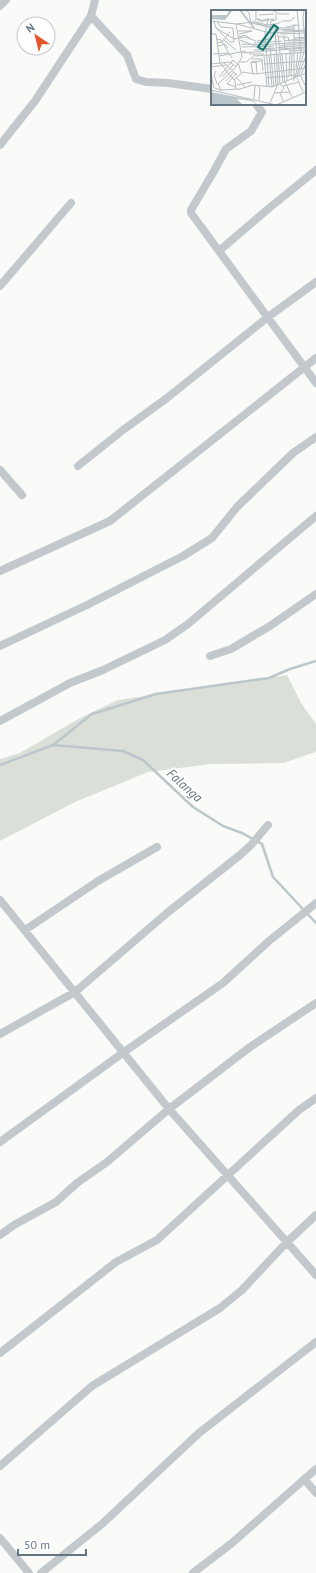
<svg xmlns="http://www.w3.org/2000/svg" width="316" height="1573" viewBox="0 0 316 1573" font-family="'PT Sans',sans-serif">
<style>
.green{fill:#dadfd7}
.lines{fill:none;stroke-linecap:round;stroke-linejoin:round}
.stream{stroke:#bbc7cb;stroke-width:2.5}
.minor{stroke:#c3c8cc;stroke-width:8}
.labels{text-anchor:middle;stroke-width:4;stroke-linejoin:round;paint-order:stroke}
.water-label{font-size:13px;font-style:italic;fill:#60757c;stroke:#fff}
.inset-river{fill:none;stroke:#bbc7cb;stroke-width:2}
.inset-road{fill:none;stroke:#b5bdc2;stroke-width:1}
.view{fill:#0f766e;fill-opacity:0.15;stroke:#0f766e;stroke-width:2}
.inset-edge{fill:none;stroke:#657683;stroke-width:2}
</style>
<rect width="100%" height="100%" fill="#fafaf8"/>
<path class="green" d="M287 675 301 703 316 724V751L315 752 284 763 211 764 148 772 75 802 0 841V759L20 753 80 718 118 700Z"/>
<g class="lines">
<path class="stream" d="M53 745 92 714 156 694 269 678 290 669 316 661
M0 765 53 745 123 751 143 760 193 807 223 826 242 833 262 844 273 877 316 923"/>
<path class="minor" d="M0 6 6 0
M91 16 127 55 136 79 146 82 168 83 212 89
M256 104 262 112 251 131 226 149 214 171 191 210V213L316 383
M0 145 35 101 91 16 95 0
M219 251 268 209 316 170
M0 286 71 203
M78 466 123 430 167 398 268 317 316 282
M0 470 22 495
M0 571 110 521 316 358
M0 646 87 605 183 556 212 538 237 507 293 453 316 437
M210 656 231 649 270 626 316 594
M0 721 70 683 103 670 165 640 188 624 316 516
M0 900 169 1109 316 1275
M25 930 98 881 157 847
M0 1034 75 992 167 913 240 855 251 845 268 825
M0 1142 124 1052 223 983 269 941 316 903
M0 1235 14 1225 56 1202 77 1183 107 1162 169 1109 250 1047 316 1003
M0 1353 116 1262 157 1240 299 1110 316 1098
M0 1466 92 1386 220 1308 242 1290 287 1242 316 1215
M305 1480 316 1493
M0 1538 29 1573
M41 1573 102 1524 199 1433 316 1342
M193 1573 232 1543 316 1469"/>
</g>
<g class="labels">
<g class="water-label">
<text transform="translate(185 785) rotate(42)" y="5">Falanga</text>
</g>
</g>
<g transform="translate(211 10)">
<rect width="95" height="95" fill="#fafaf8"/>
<path d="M18 0H22L14 10 0 9V5H16ZM0 82 41 90 47 95 40 91 26 89 32 95H0Z" fill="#bbc7cb"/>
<path class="inset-river" d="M29 0 43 18M46 9 51 11 58 9M0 92 11 86"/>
<path class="inset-road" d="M35 0 38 3 40 13M61 0 68 4H78M93 0 92 8 95 44M48 5 63 4M0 11 25 14M71 11H79L84 7M3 12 5 18 23 29 34 27 45 31M42 12 58 17 70 12M45 12 56 15 65 14M40 13 62 18M25 14 42 12 45 10V0M26 14 59 23 95 21M83 14V71M66 15 72 73M64 16 67 76M75 17 87 15M5 18 19 32H23L22 18 10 17 6 12M67 18H83M67 20 83 19M27 21H41M72 21 95 20M58 22 60 11 65 10V4M0 24H5L9 53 24 71 25 79M28 24 41 21M69 24 95 23M73 25 74 40M28 27 34 25 40 29M68 27H77L79 34M83 28 95 27M5 29 10 30 21 48M13 30 25 40M29 30 42 35 64 34M46 31 58 29M73 31 95 28M80 31 94 30M59 32 71 31M6 33 11 32 19 22M43 33 55 32M30 34 57 35M64 34 95 32M7 36 14 34 17 38M59 36 63 77M69 36 94 33M31 37 63 36M65 38 94 35M47 39 63 38M69 39 95 37M43 40 64 39M79 41 94 40M31 43 94 38M2 44 17 43M38 44H53M63 44 65 76M67 44 69 74 73 78 69 83 72 91M71 44 74 73M75 44 76 71M58 45 61 77M8 46 35 41M44 46 95 42M53 46 56 77M41 49H51L52 61M22 50 28 55 30 63M45 51 46 63M29 52H35L44 45M39 52 51 51M13 53 26 65M0 54 19 52 25 57M54 54 95 51M0 57 15 55M85 58 87 42M5 61 3 65 6 74M0 64 3 78M42 64 40 53 45 52M88 64 95 46M90 65 95 53M78 66 79 40M80 66 81 43M86 66 93 42M8 67 22 50M11 67 22 55M25 67 34 77M55 68 89 65 94 75M84 68 90 43 86 0M86 68 92 82M23 70 32 62 44 64 95 58M15 71 23 62M74 72 81 87M26 75 41 72M47 75 49 79 48 90M72 76 88 72M25 77 16 74 25 64M58 77 54 23 57 10 63 9M4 78 9 80 29 79 42 75 61 77 95 63M0 80 65 95 95 82M10 80 7 74 25 57 31 47 25 14M63 83 78 82M43 89 44 75M59 93 66 76"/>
<path class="view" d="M63 15 67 18 52 40 47 37Z"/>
<rect width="95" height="95" class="inset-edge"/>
</g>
<g transform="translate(36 36) rotate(325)"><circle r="19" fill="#ffffff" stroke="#c1c8cd"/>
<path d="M0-3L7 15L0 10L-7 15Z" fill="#e4572e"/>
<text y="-6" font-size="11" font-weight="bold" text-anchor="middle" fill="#657683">N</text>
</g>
<path d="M18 1549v6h68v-6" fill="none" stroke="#657683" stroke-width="2"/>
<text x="24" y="1549" font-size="12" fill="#657683" stroke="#ffffff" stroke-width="3" paint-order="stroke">50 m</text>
</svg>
